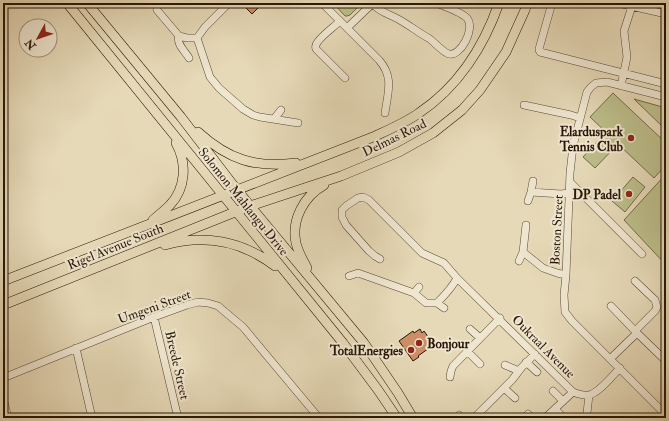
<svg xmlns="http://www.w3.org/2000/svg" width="669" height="421" viewBox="0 0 669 421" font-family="'IM FELL Double Pica',serif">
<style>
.green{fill:#bcbd8a;stroke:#726a48}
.building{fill:#cb8e67;stroke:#291606}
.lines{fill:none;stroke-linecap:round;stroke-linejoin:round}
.minor-casing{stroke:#584732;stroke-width:8}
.major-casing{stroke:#291606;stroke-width:10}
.minor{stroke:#efe6d0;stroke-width:7}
.major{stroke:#e6d9b7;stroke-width:9}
.poi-dot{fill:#8f2418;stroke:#efe6d0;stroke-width:1.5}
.labels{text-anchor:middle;stroke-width:4;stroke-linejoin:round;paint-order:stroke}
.poi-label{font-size:13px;font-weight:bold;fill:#291606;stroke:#efe6d0;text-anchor:end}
.street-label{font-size:13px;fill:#291606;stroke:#efe6d0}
</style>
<rect width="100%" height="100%" fill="#e6d9b7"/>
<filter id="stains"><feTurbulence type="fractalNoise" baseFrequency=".005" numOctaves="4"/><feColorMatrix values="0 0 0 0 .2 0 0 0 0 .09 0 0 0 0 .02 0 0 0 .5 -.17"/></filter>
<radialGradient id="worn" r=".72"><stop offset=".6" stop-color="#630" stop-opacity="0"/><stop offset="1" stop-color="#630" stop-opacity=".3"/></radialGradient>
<path class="green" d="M333 3H362L350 15 347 16H345Z
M613 93 666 143V165L654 178 618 144 595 168 583 157 606 132 590 117Z
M634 99 666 108V130Z
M666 174V265L624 220Z
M633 177 645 187 625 212 612 201Z"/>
<path class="building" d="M247 3H263L252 14 244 6Z
M420 329 422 333 424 331 431 341 429 342 432 346 418 356 419 357 413 361 399 341 413 331 414 333Z"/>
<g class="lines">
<defs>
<path id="minor" d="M322 3 379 60C394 77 388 92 385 113
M372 3C379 12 389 14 398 19 409 25 419 33 430 39 435 43 444 53 449 54 460 57 476 29 467 18 462 13 444 6 436 3
M552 3 539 49V50L540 52 666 84
M618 3 666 14
M157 10 179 36 187 38H197
M340 21C334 27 318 38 316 45 315 48 316 49 318 51L345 78
M347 28 373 3
M179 36C176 44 185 51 189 58
M197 38 210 77 219 88 243 109 253 115 260 117 298 123
M197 38 205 27 229 3
M621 86 627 57 624 31 632 6
M666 97 607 82 596 83 591 87 587 92 573 146 570 173 566 275 564 295 565 312 572 321 666 415
M524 105 571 115 580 118
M274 119 281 110
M570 182 642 254
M531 192 533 181
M528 201 531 192 561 194 569 193
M523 252 543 268 557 273 566 275
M380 259 375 256 369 251 346 225 342 217V210L346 206 358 198 363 197 369 200 422 253 444 263 457 278 573 392C578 394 583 396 589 395 599 393 612 376 620 368
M519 261 523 252 526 225
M349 276 358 273 414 293 426 303H437C445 295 452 288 457 278
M414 293 419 287
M437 303 444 308
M611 306 635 331
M154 317 178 418
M470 329 480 338
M637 333 666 361
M76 348 92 418
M468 352 480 364
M610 359 637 333 635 331 655 311 657 307 655 300 635 281
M526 362 537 372
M505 365 519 371
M450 377 451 371 453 366 500 318
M3 378 154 317 187 305 198 302 208 303 218 306 243 327 319 418
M504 388 515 398
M553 391 563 401
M3 398 8 418
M555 409 564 418
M528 414 532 418
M459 415 461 418
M474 418 512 380 522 367 535 354
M545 418 573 392
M588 418 587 413 589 395"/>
<path id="major" d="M67 3 343 343 378 390 397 418
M87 3 181 117 237 190 364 343 398 393 413 418
M198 132C229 160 255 168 296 163
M153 220C159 215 165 210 170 205 186 188 187 163 176 143
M165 245C204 234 242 241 275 266
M307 268C303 260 298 252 296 243 291 220 304 196 324 185
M3 281 373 137C388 130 405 123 419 113 458 87 484 46 499 3
M3 305 250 206 341 176 399 152 433 133 462 110 480 90 506 52 525 10 527 3"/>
</defs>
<use href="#minor" class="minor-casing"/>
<use href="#major" class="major-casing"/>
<use href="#minor" class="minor"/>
<use href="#major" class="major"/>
</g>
<g class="poi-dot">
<circle cx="631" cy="138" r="4"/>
<circle cx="629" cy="194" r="4"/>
<circle cx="419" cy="343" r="4"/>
<circle cx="411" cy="350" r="4"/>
</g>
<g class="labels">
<g class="poi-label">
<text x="623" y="136">Elarduspark<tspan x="623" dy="15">Tennis Club</tspan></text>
<text x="621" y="199">DP Padel</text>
<text x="427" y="348" text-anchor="start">Bonjour</text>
<text x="403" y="355">TotalEnergies</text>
</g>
<g class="street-label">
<text transform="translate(394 137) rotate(-26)" y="5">Delmas Road</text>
<text transform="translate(244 201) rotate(51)" y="5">Solomon Mahlangu Drive</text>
<text transform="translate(556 230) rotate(-87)" y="5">Boston Street</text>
<text transform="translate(115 246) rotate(-22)" y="5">Rigel Avenue South</text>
<text transform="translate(154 306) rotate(-20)" y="5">Umgeni Street</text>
<text transform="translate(544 346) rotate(45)" y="5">Oukraal Avenue</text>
<text transform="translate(178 365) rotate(77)" y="5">Breede Street</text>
</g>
</g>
<rect width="669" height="421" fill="none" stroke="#e6d9b7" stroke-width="16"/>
<rect x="4" y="4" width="661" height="413" fill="none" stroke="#291606" stroke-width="2"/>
<rect x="8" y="8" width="653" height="405" fill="none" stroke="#291606"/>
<g transform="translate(38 38) rotate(230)"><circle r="19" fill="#efe6d0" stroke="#a0937f"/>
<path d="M0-3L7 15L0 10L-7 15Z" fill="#8f2418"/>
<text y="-6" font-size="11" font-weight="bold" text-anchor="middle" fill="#291606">N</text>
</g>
<rect width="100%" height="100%" filter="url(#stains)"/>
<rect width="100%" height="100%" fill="url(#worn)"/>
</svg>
